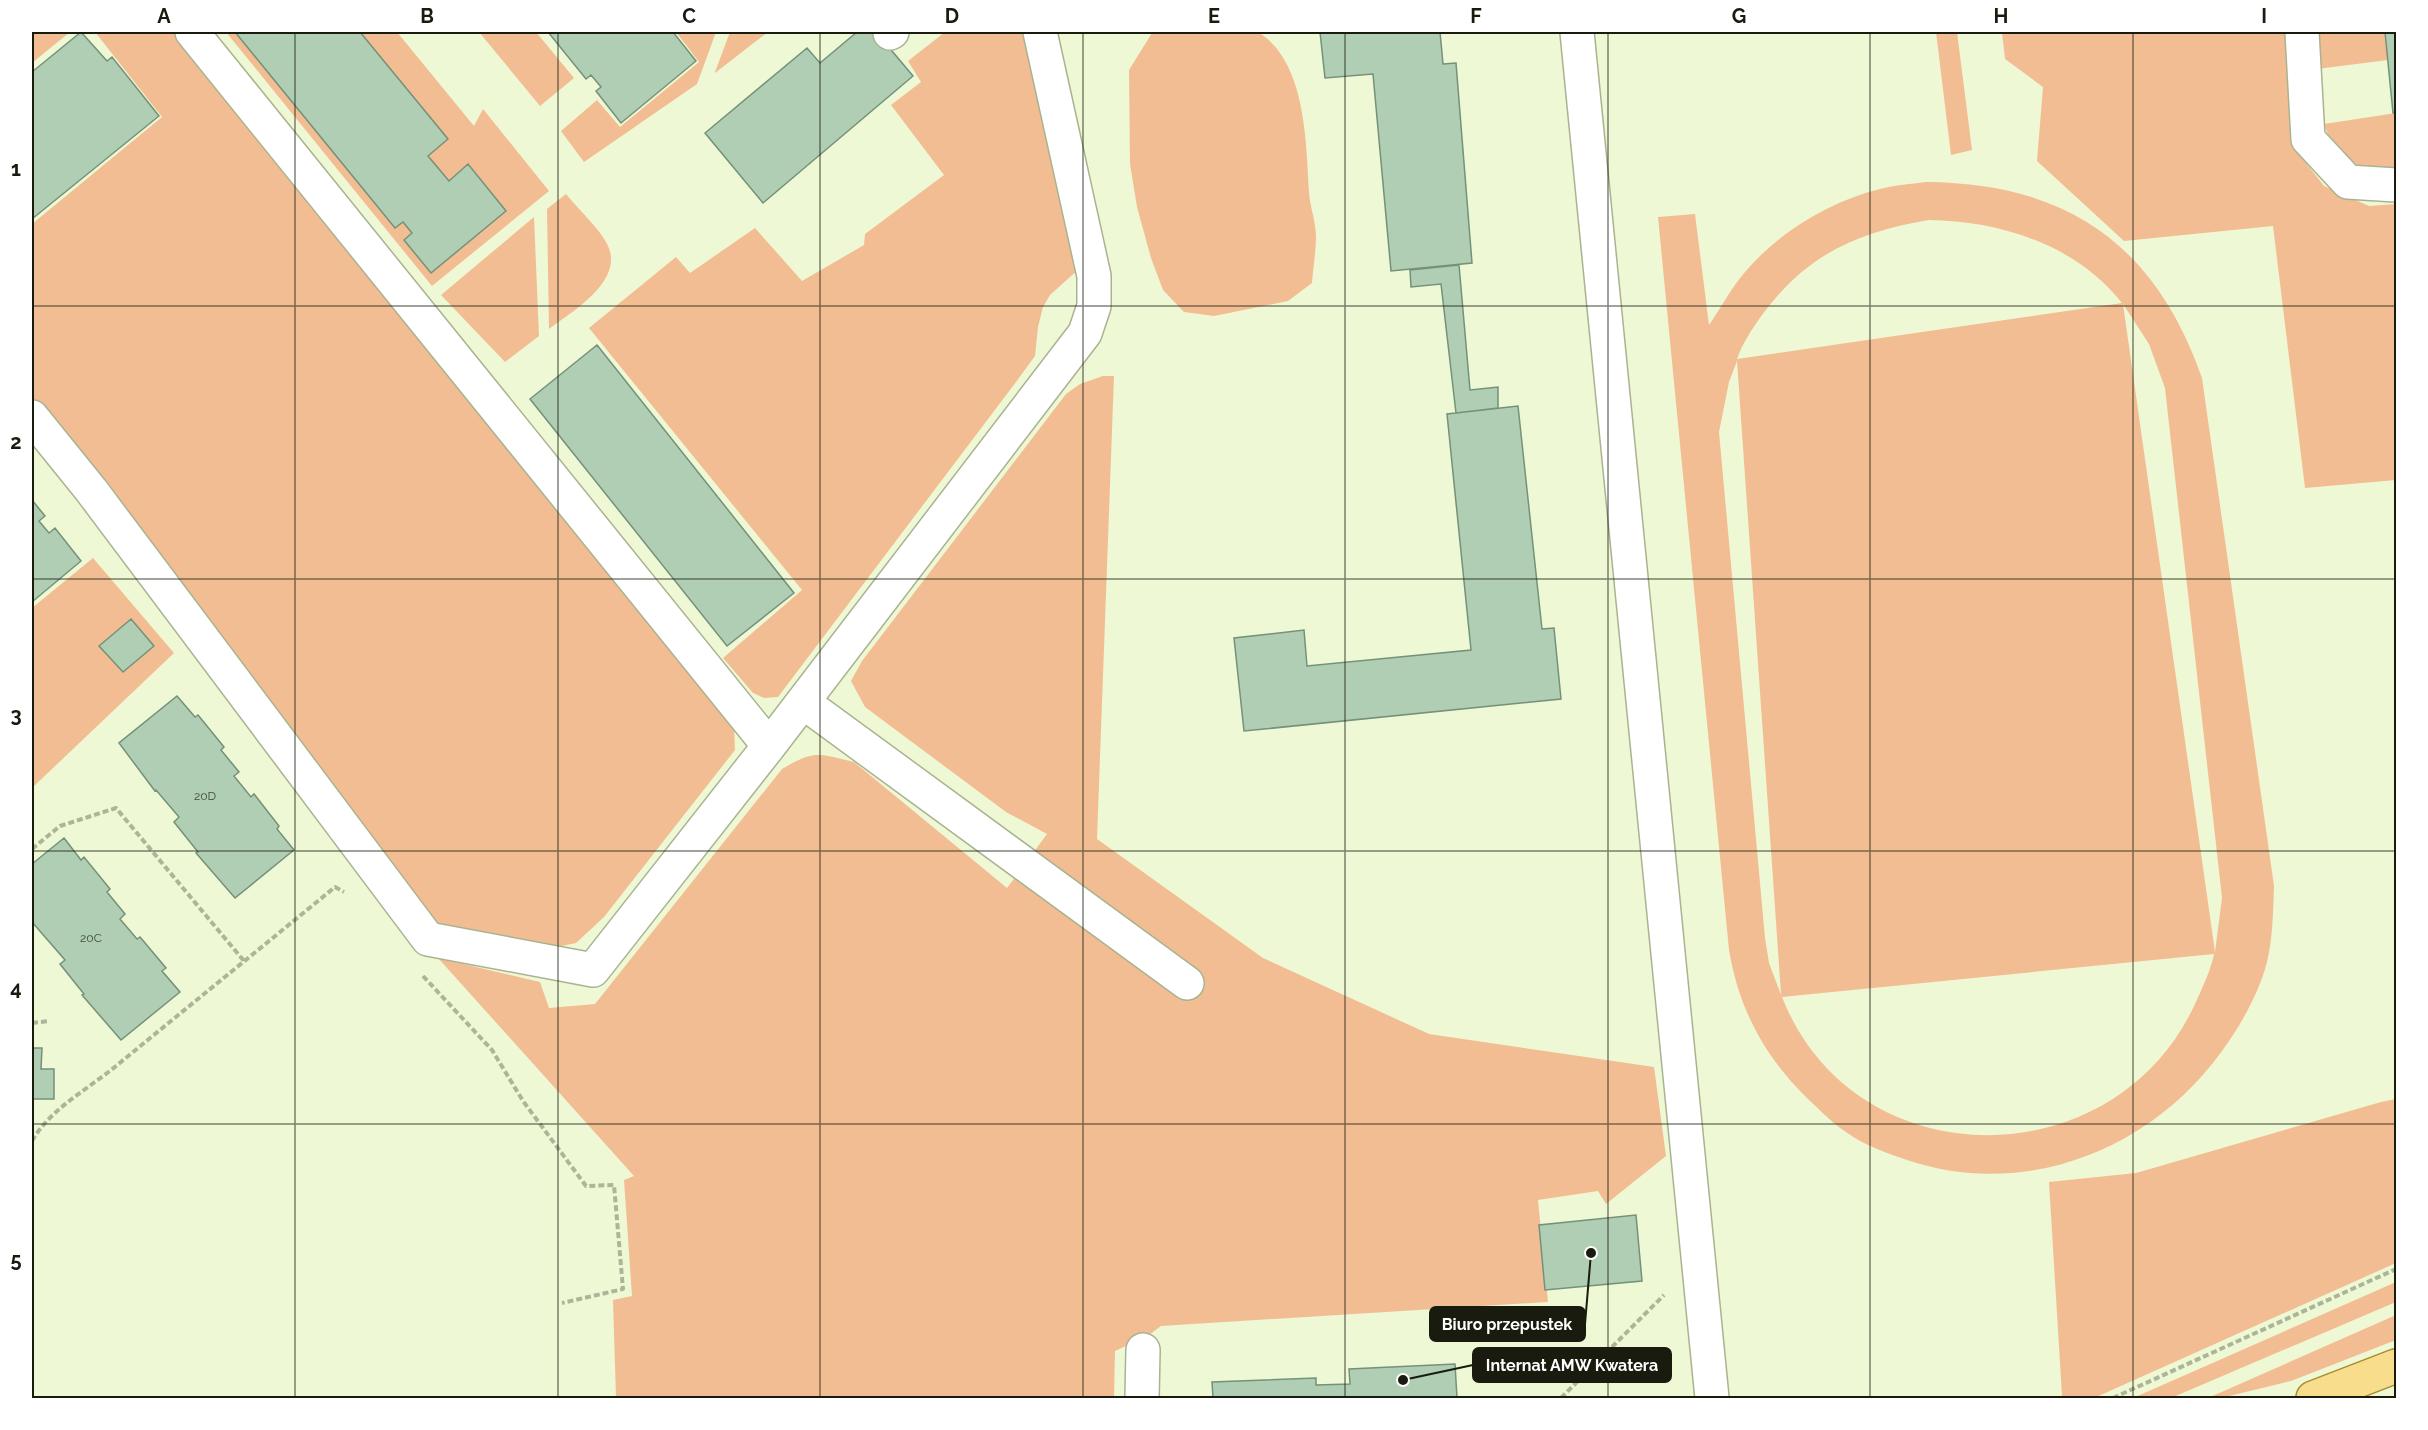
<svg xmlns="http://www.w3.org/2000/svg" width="2428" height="1430" viewBox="0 0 2428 1430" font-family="Raleway,sans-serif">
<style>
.green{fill:#f3bd93;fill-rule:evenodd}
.building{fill:#afceb4;stroke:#749179;stroke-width:1.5}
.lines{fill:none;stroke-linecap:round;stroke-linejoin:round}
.minor-casing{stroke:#aab391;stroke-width:36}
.major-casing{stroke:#a78b2f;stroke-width:36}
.path{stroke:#adb598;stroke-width:4;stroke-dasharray:6 3;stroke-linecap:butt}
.minor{stroke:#fff;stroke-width:33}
.major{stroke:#f8dd8d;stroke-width:33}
.grid{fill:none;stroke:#181b0e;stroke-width:1.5;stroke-opacity:0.55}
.labels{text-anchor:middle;stroke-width:4.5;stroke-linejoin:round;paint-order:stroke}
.number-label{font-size:12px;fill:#3e4838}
.leader{fill:none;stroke:#181b0e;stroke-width:2}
.callout-dot{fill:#181b0e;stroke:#fff;stroke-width:2}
.callout{fill:#181b0e;stroke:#181b0e;stroke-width:2}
.callout-label{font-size:16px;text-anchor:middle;font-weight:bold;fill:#fff}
.neatline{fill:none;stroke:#181b0e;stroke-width:2}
.grid-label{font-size:20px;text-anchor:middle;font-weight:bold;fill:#181b0e}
</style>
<rect width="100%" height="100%" fill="#eef8d4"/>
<path class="green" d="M32 32H70L32 63Z
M95 32H185L734 726 735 750 604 917 576 943 552 948 447 937 32 402V224L162 117Z
M226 32H397L474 126 483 109 549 191 432 286Z
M479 32H536L574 78 540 106Z
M676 32H716L697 84 584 162 561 131 597 100 620 127 699 62Z
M730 32H768L715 73V72Z
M945 32H1026L1080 268 1050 295 1043 307 1038 327 1035 356 1016 382 778 697 764 698 753 693 723 658 802 590 589 328 676 257 690 273 755 228 802 281 864 245 865 234 944 175 891 105 921 82 908 61Z
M1258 32C1306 61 1306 142 1309 192 1310 207 1316 222 1316 237 1316 252 1313 268 1312 283L1288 301 1214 316 1184 312 1163 290 1151 258 1137 207 1130 164 1129 70 1152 33Z
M1936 32H1957L1972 150 1951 155Z
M2002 32H2289L2299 154 2324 186 2369 206 2396 204V480L2305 488 2273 226 2124 241 2037 161 2043 87 2005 59Z
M2314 32H2385L2388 60 2317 69Z
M2396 113V170L2366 172 2332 146 2324 124Z
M1926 182C2067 183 2155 244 2202 378L2274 886C2273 912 2273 937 2267 962 2259 993 2241 1025 2222 1051 2151 1150 2025 1200 1907 1160 1886 1153 1864 1145 1846 1132 1832 1123 1820 1110 1808 1099 1765 1057 1739 1010 1729 950L1658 217 1695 214 1709 325C1721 308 1731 288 1745 272 1780 231 1829 202 1880 189 1895 185 1911 184 1926 182ZM1929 220C2001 221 2076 245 2122 303L1737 359C1742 344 1752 329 1762 315 1806 255 1857 232 1929 220ZM2123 304 2149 344 2165 388 2222 898 2215 952ZM1737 361 1781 994V995L1769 963 1765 938 1719 432 1729 382ZM2214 954C2211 970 2202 988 2195 1004 2114 1180 1854 1180 1782 997Z
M566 194C577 208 600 229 607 244 626 280 573 311 549 329L547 209Z
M534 217 539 336 505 362 441 295Z
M1103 376H1114L1097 839 1263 958 1429 1034 1654 1067 1666 1156 1606 1204 1598 1191 1538 1200 1548 1302 1161 1326 1149 1335 1115 1351 1114 1398H616L613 1300 632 1296 624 1180 634 1176 438 958 540 982 549 1008 595 1004 782 769C814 750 818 753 854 762L1007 888 1047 834 1006 812 865 707 851 681 862 661 1066 394 1080 384Z
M93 558 174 653 32 788V608Z
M2396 1099V1263L2094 1398H2051L2062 1396 2049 1182 2136 1173 2381 1102Z
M2396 1282V1302L2171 1398H2133Z
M2396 1315V1340L2291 1381 2221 1398H2208Z"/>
<path class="building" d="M81 32 107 61 112 57 159 116 32 219V72Z
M235 32H360L448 139 428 156 449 181 468 164 506 211 431 273 404 240 412 233 403 222 395 228Z
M548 32H673L696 61 621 123 596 91 601 87 591 75 586 79Z
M857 32H876L913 76 763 203 705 133 807 48 820 63Z
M1320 32H1440L1443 64 1456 63 1472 263 1391 271 1373 74 1325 78Z
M2385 32H2396V113H2393Z
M1459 265 1470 390 1498 387V408L1456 413 1441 284 1411 287 1410 270Z
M597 345 794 593 727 646 530 399Z
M1518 406 1542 629 1554 628 1561 699 1244 731 1234 638 1304 630 1307 666 1471 650 1447 414Z
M32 500 45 516 39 521 49 533 55 528 81 561 32 602Z
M131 619 154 646 123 672 99 646Z
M177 696 195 717 198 715 224 747 221 750 239 772 234 776 251 797 254 794 279 826 277 829 294 850 235 898 196 853 198 852 174 822 179 817 156 790 155 791 119 743Z
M64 838 81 860 84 857 110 889 107 892 125 914 120 919 137 939 140 937 166 968 162 971 180 992 121 1040 82 995 84 994 60 964 65 960 32 922V864Z
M32 1048H42L41 1069H54V1099H32Z
M1636 1215 1642 1281 1545 1290 1539 1225Z
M1455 1364 1457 1398H1213L1212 1382 1316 1378V1385L1350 1384 1349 1369Z"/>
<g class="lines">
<defs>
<path id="minor" d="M192 32 769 746 1085 333 1094 306V276L1040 32
M1577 32 1712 1398
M2302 32 2308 139 2348 182 2396 185
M890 33 892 32
M32 417 91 490 428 939 593 970 769 746
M803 702 1187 983
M1142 1398 1143 1350"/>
<path id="major" d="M2313 1398 2396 1366"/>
</defs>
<use href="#minor" class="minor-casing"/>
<use href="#major" class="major-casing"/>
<path class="path" d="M32 849 60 826 116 808 244 961
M423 976 492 1050 523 1101 586 1186 614 1185 623 1289 562 1303
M32 1023 49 1021
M32 1141C51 1108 87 1090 116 1066 189 1006 262 947 335 887L344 892
M1561 1398 1664 1295
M2113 1398 2396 1269"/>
<use href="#minor" class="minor"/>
<use href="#major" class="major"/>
</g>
<path class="grid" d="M295 32V1398M558 32V1398M820 32V1398M1083 32V1398M1345 32V1398M1608 32V1398M1870 32V1398M2133 32V1398M32 306H2396M32 579H2396M32 851H2396M32 1124H2396"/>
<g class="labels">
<g class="number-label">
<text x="205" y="800">20D</text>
<text x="91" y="942">20C</text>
</g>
</g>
<path class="leader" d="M1591 1253L1585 1324M1403 1380L1473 1365"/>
<g class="callout-dot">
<circle cx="1591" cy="1253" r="6"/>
<circle cx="1403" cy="1380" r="6"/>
</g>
<g class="callout">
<rect x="1430" y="1307" width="155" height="34" rx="6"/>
<rect x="1473" y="1348" width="198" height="34" rx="6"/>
</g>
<g class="callout-label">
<text x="1507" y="1330">Biuro przepustek</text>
<text x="1572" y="1371">Internat AMW Kwatera</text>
</g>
<rect width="2428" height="1430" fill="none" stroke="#ffffff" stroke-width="66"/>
<rect x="33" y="33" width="2362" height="1364" class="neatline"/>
<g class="grid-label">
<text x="164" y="23">A</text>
<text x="427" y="23">B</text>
<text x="689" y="23">C</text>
<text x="952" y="23">D</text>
<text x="1214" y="23">E</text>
<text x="1476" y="23">F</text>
<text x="1739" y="23">G</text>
<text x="2001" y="23">H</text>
<text x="2264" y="23">I</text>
<text x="16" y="176">1</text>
<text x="16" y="449">2</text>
<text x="16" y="722">3</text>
<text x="16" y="995">4</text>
<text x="16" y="1267">5</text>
</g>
</svg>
